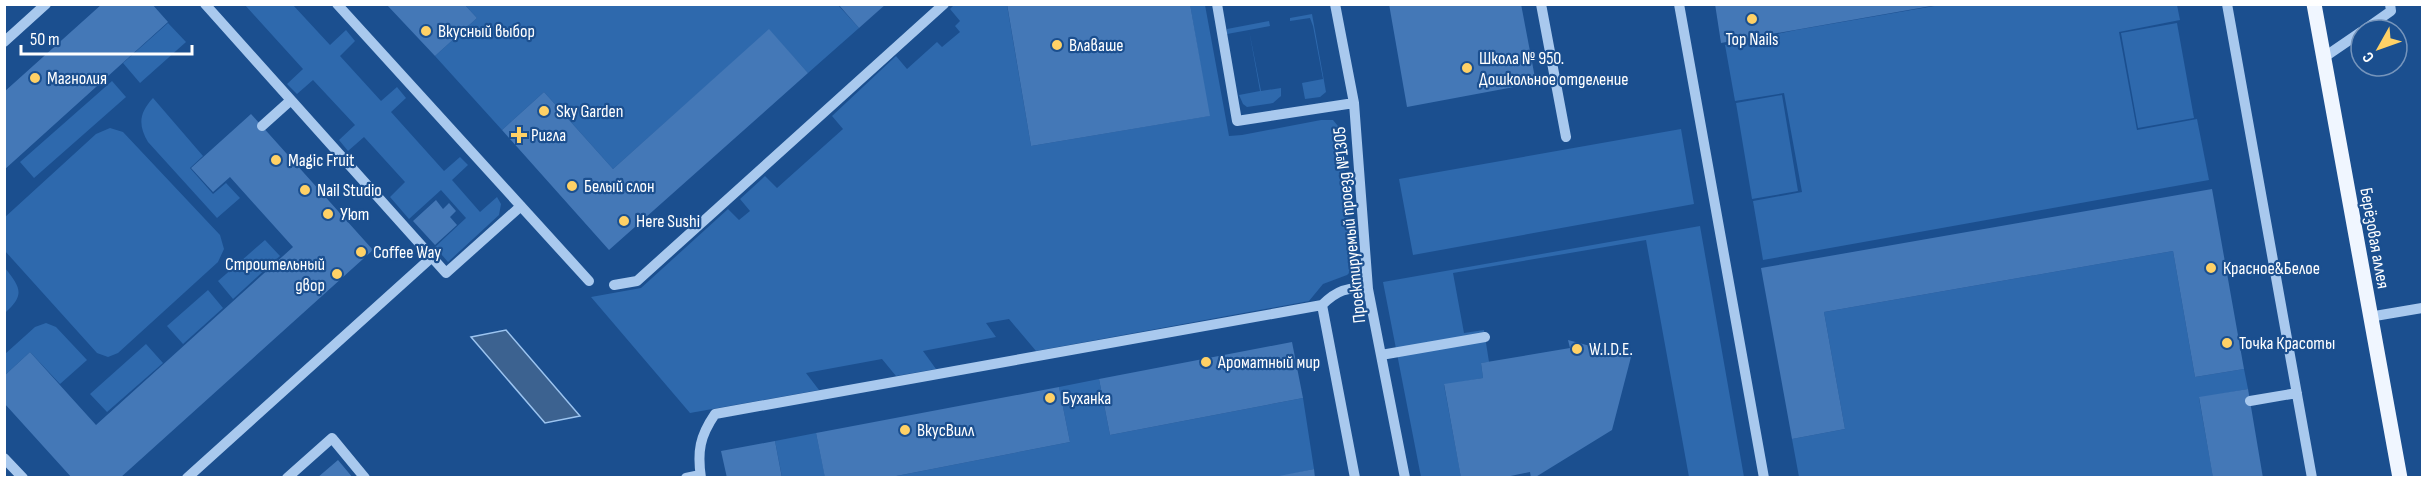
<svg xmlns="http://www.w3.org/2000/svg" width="2427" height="482" viewBox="0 0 2427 482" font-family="'Sofia Sans Condensed',sans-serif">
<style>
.green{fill:#2e69ad}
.water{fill:#3c6290;stroke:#9cc4f0;stroke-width:1.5}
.building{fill:#4478b7}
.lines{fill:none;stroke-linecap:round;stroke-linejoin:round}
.minor{stroke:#a9c9ee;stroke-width:10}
.major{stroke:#f0f6ff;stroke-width:15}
.poi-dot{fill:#ffd166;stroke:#1b4f8f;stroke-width:2}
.labels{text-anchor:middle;stroke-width:4.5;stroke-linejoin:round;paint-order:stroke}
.poi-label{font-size:18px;fill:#fff;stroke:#1b4f8f;text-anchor:start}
.street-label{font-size:18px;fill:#fff;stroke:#1b4f8f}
</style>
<rect width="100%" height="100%" fill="#1b4f8f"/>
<path class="green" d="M1190 4 1205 5 1229 136 1242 135 1321 120H1333L1342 131 1352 270 1347 275 1323 284 1309 301 1036 351 1009 319 986 323 996 337 923 351 936 369 896 376 882 359 806 373 819 390 690 413 591 297 641 288 728 209 739 220 750 211 740 199 765 176 777 188 843 129 832 116 896 56 907 69 937 42 942 47 960 32 955 26 960 21 950 9 954 5H1007L1031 146 1209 116Z
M245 5H293L330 45 346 30 355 41 340 56 381 101 397 87 406 98 391 112 444 171 460 157 468 165 452 180 480 212 497 197 501 204 499 215 448 262 435 247 466 218 441 190 409 219 390 197 405 182 364 137 348 151 339 140 355 125 313 80 297 94 287 84 303 69Z
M465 5H838L859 28 808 73 769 30 613 169 544 92 502 130 435 56 477 18Z
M1940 5H2177L2180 20 2119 32 2137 130 2197 119 2209 180 1763 260 1753 201 1802 192 1784 93 1735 101 1725 45 1796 30Z
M1312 14 1326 92 1320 97 1305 99 1302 83 1323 79 1313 26 1310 18 1290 21V18Z
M1269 21 1270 26 1249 30 1261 91 1281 88V96L1273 103 1247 107 1243 104 1239 95 1260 91 1249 30 1227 34V29Z
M168 23 186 42 140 83 123 63Z
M2177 23 2194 118 2138 128 2121 33Z
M112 81 126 97 34 178 20 162Z
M1782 95 1798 191 1752 199 1736 103Z
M153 98 203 156 190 168 213 194 226 183 240 198 217 218 148 142C138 125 139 113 153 98Z
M110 128 123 132 220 235 224 249 218 262 118 353 108 357 97 353 5 251 4 218 96 134Z
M1681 129 1694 204 1413 255 1399 179Z
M1700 226 1744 477H1689L1646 240 1453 273 1464 333 1484 330 1489 362 1481 363 1483 378 1444 385 1461 477H1421L1383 282Z
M265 240 280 256 233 299 218 281Z
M2173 251 2195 377 2244 369 2248 389 2199 398 2213 477H1799L1792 439 1845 429 1824 312Z
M5 268C21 288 25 295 5 313Z
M208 290 223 308 183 344 167 326Z
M46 323 56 327 87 360 60 384 30 352 5 375V354L35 327Z
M146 344 163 363 107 412 90 394Z
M1099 379 1110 435 1303 398 1314 469 1274 478H886L1070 442 1059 387Z
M816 433 825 477H782L775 441Z"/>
<path class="water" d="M506 330 580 416 545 423 471 337Z"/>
<path class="building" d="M102 4H152L168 22 4 170V92Z
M838 4H886L859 28Z
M1007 4H1190L1210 116 1031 146Z
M1389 4H1521L1536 83 1407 107Z
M1715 4H1931V6L1721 43Z
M387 5H465L477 18 435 56Z
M769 29 808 73 609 250 502 130 544 92 613 169Z
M251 114 373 250 120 478H72L4 403V376L30 352 96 425 293 247 230 177 213 192 191 168Z
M2212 189 2244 369 2195 377 2173 251 1824 312 1845 429 1792 439 1761 268Z
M436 200 443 209 449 203 456 211 450 217 457 225 435 245 413 221Z
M1568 340 1631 357 1612 430 1534 478H1531L1530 472 1501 478H1461L1444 384 1483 378 1481 363 1570 348Z
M1292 342 1303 398 1110 435 1099 379Z
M1059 387 1070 442 886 478H825L816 433Z
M2248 389 2263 478H2213L2199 397Z
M775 441 782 478H727L721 451Z
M338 460 353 478H317Z
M1314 469 1315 478H1279V476Z"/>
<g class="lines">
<path class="minor" d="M205 4 446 273 521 206
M337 4 589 281
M1217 4 1237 121 1354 103
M1335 4 1354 103 1368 289 1405 478
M1541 4 1566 137
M1679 4 1764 478
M2227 4 2312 478
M2364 30 2391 11 2390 4
M4 42 46 4
M2323 58 2361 32
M262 126 291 100
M614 285 637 281 944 4
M2369 317 2422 308
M1381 355 1485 337
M2250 401 2297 393
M4 458 23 478
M187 478 432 257
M287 478 332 438 365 478
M686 478 700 475
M701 478C697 451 700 436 715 414L1322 305
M1355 478 1322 305C1336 291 1348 286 1368 289"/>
<path class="major" d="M2314 4 2400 478"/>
</g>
<g class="poi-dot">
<circle cx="1752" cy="19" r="6"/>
<circle cx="426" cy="31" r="6"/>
<circle cx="1057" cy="45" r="6"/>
<circle cx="1467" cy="68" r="6"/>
<circle cx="35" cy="78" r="6"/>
<circle cx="544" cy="111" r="6"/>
<path d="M516 126h6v6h6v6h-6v6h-6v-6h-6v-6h6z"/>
<circle cx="276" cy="160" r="6"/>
<circle cx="572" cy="186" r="6"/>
<circle cx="305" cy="190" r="6"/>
<circle cx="328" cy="214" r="6"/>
<circle cx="624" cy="221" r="6"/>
<circle cx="361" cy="252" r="6"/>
<circle cx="2211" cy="268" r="6"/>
<circle cx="337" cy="274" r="6"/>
<circle cx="2227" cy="343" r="6"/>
<circle cx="1577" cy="349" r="6"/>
<circle cx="1206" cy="362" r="6"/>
<circle cx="1050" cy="398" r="6"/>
<circle cx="905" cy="430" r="6"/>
</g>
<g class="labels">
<g class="poi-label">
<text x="438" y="37">Вкусный выбор</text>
<text x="1752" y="45" text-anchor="middle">Top Nails</text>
<text x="1069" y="51">Влаваше</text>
<text x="1479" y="64">Школа № 950.<tspan x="1479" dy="21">Дошкольное отделение</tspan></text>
<text x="47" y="84">Магнолия</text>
<text x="556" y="117">Sky Garden</text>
<text x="531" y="141">Ригла</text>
<text x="288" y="166">Magic Fruit</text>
<text x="584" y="192">Белый слон</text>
<text x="317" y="196">Nail Studio</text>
<text x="340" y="220">Уют</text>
<text x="636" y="227">Here Sushi</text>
<text x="373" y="258">Coffee Way</text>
<text x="325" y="270" text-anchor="end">Строительный<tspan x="325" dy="21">двор</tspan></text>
<text x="2223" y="274">Красное&amp;Белое</text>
<text x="2239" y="349">Точка Красоты</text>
<text x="1589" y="355">W.I.D.E.</text>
<text x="1218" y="368">Ароматный мир</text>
<text x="1062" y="404">Буханка</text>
<text x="917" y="436">ВкусВилл</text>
</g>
<g class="street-label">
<text transform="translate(1349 225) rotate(-96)" y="6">Проектируемый проезд №1305</text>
<text transform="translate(2375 238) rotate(80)" y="6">Берёзовая аллея</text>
</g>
</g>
<rect width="2427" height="482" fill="none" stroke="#ffffff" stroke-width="12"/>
<g transform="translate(2379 48) rotate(230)"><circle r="28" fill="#1b4f8f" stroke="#7695bc" stroke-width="1.5"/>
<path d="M0-4.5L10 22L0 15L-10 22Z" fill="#ffd166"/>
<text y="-9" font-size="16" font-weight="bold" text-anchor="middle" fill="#ffffff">С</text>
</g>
<path d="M21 45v9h171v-9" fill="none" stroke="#ffffff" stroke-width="3"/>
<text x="30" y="45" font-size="18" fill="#ffffff" stroke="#1b4f8f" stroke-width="4.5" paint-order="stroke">50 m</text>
</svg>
